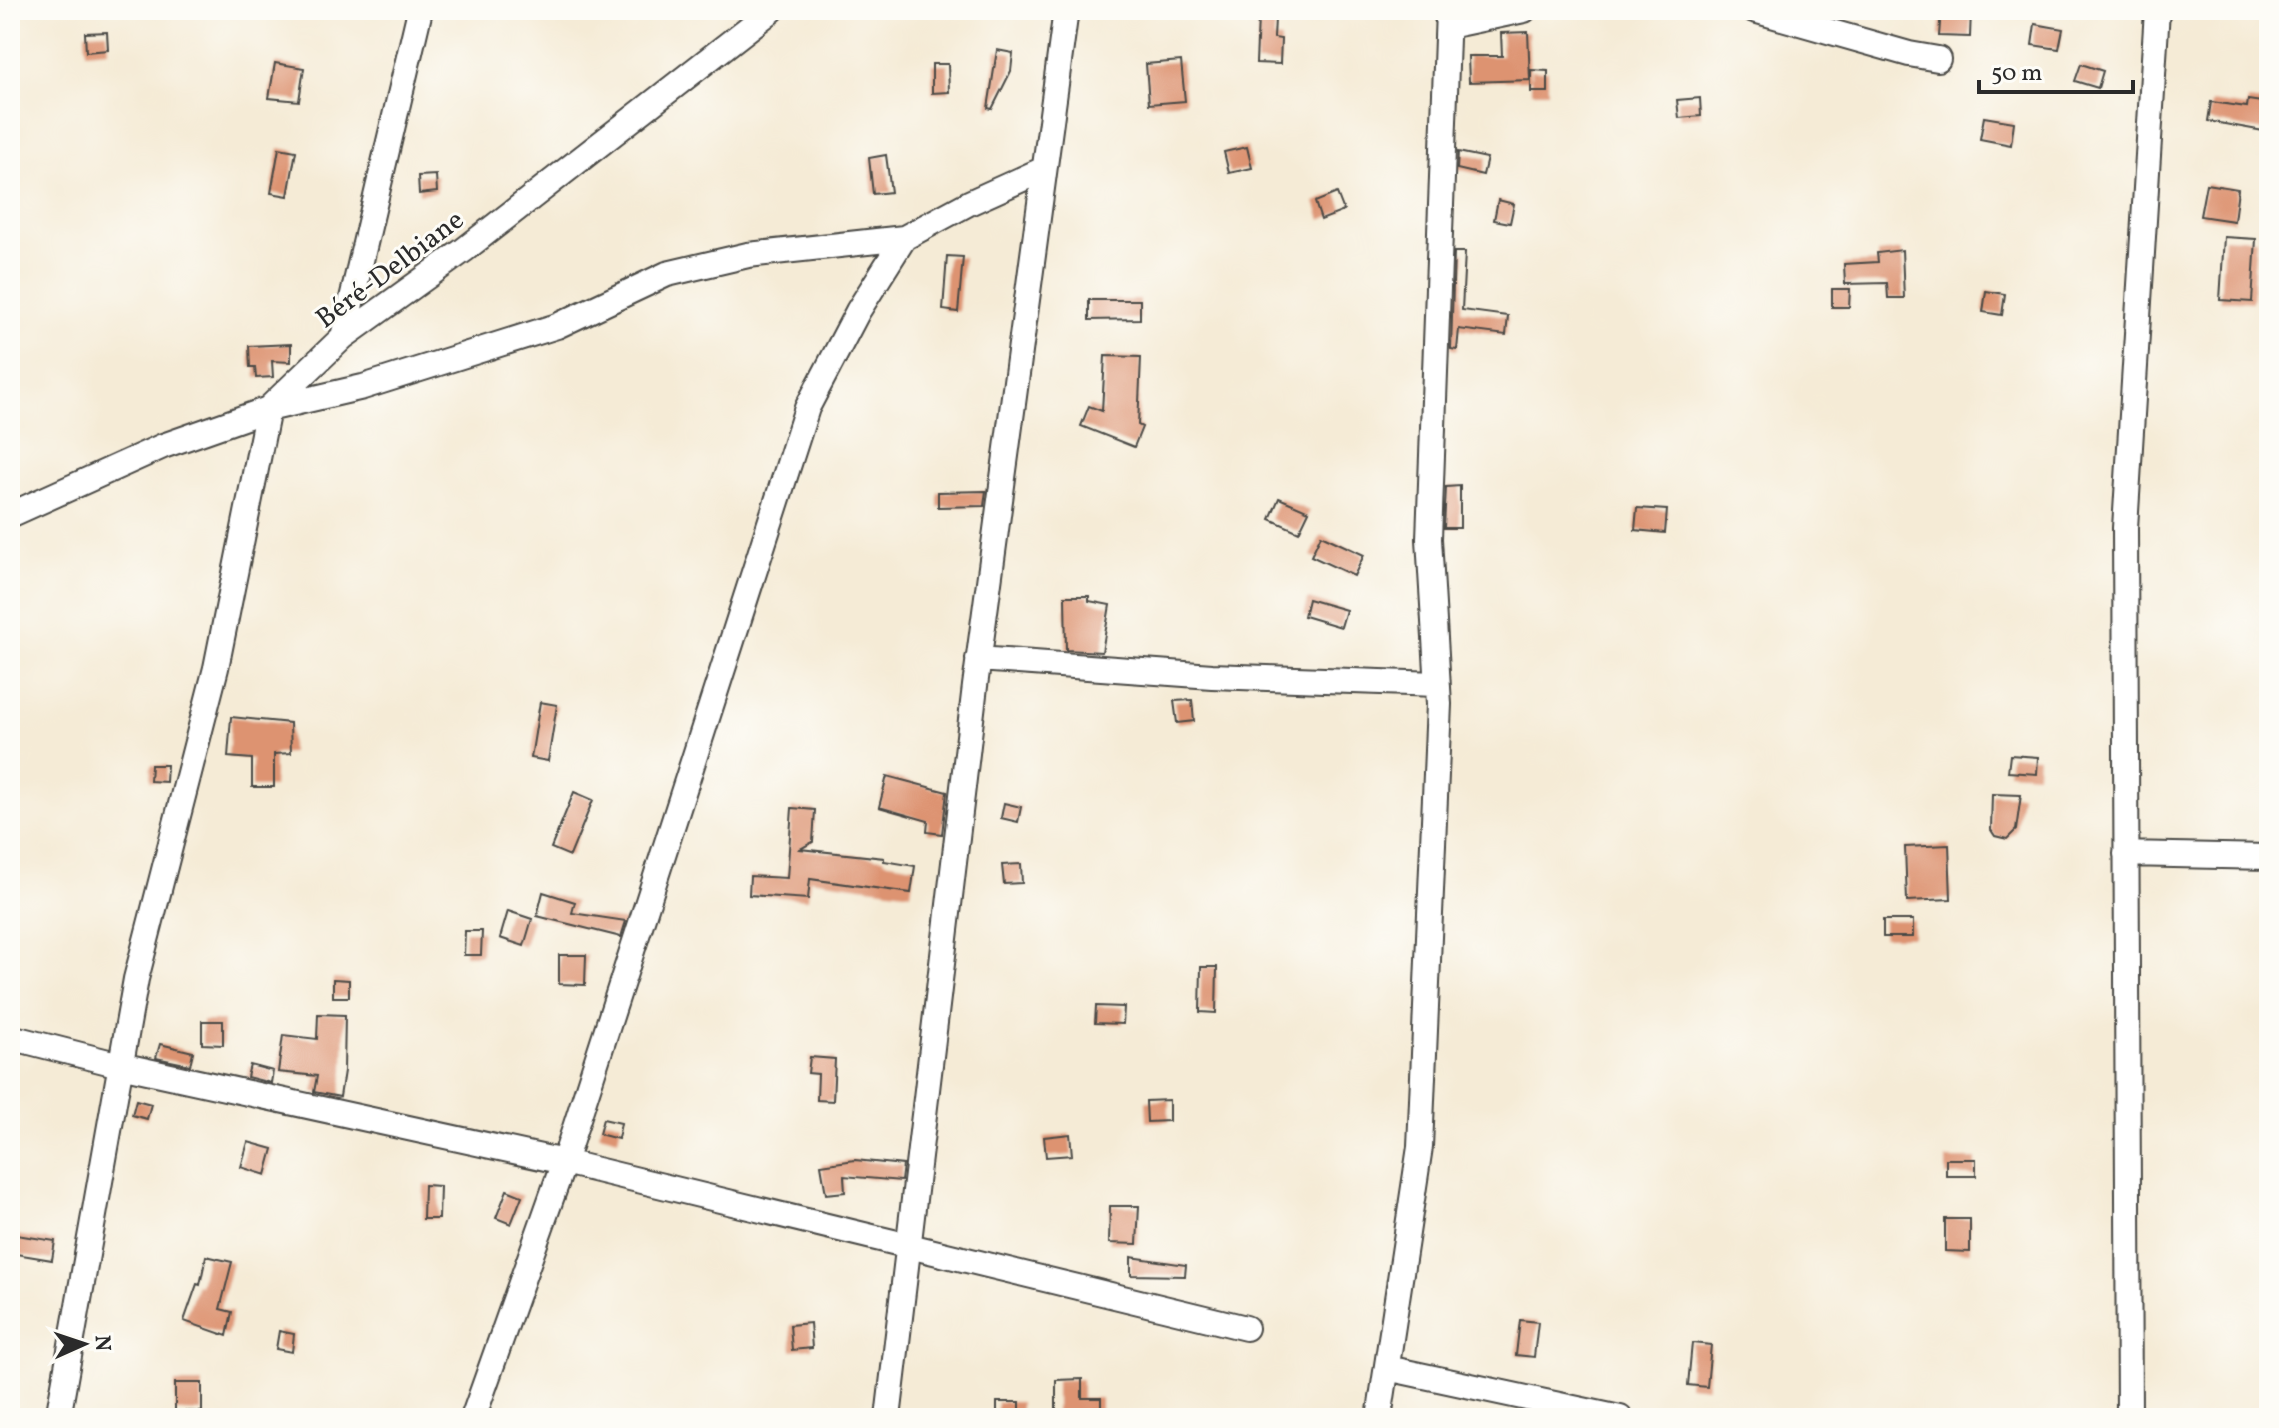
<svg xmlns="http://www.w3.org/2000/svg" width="2279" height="1428" viewBox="0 0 2279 1428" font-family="Vollkorn,serif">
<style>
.building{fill:#dd9371}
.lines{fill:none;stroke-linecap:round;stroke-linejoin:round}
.minor-casing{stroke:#494845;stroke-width:28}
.minor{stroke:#fff;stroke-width:24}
.labels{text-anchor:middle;stroke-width:6;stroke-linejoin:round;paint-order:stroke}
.street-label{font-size:28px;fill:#2b2b2b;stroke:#fdfcf7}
</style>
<rect width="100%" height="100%" fill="#fdfcf7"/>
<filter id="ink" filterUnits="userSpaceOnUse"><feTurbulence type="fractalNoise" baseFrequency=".0125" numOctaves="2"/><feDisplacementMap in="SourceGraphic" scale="16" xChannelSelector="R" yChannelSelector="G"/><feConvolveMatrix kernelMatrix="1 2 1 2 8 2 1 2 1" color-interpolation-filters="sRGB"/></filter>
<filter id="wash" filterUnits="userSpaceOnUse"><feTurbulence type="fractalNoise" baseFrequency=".006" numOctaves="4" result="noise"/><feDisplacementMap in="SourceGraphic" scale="32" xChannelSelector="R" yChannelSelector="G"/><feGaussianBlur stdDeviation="1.8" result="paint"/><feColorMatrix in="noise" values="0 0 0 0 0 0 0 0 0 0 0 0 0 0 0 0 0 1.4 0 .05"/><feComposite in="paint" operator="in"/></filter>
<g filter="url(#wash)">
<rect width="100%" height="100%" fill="#f5ebd6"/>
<g id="blocks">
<path class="building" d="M1941 10H1971L1970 37 1939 36Z
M1258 18 1275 19 1274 38 1281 39 1280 64 1256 63Z
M2035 24 2063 29 2059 49 2032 45Z
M107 32 108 50 86 52 85 33Z
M1528 32 1530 80 1469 82 1468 56H1502L1501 33Z
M997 50 1013 53 1011 71 992 109 988 108Z
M1181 61 1185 101 1149 104 1146 64Z
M275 63 304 68 299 101 269 98Z
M932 64H948L949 92 932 93Z
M2081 64 2103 71 2098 88 2075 81Z
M1531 70 1548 71V92H1531Z
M1700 98 1701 116 1679 118 1677 100Z
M2248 100 2269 103V132L2208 121 2211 102 2247 107Z
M1984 117 2014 122 2011 145 1980 139Z
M1247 147 1252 168 1229 173 1224 152Z
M279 148 296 151 288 196 271 193Z
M1458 152 1487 158 1483 175 1457 169Z
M886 155 891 192 873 194 869 158Z
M436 175 437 192 419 194 418 176Z
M2206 184 2238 189 2234 221 2200 216Z
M1337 193 1344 211 1321 220 1315 202Z
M1498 200 1514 204 1510 223 1494 220Z
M2224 237 2256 239 2252 302 2220 300Z
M1902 250 1904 298H1888L1887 283 1845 284 1844 264 1878 262 1877 253Z
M1454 252H1465L1462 310 1508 316 1506 335 1459 329 1457 350 1451 349Z
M947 256 963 257 958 312 943 310Z
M1832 289H1850L1849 307H1832Z
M1986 291 2005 294 2002 315 1983 312Z
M1089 300H1140V319L1089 320Z
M291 344V362L272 361 273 377 256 378 255 367H250L249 346Z
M1105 356 1141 357 1138 425 1142 427 1134 447 1081 426 1089 406 1102 411Z
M1460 486V528H1444L1446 487Z
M986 491 984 506 938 507V492Z
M1279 498 1309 511 1299 532 1270 519Z
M1637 508 1667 510 1665 533 1635 530Z
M1321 535 1364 555 1354 576 1311 556Z
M1065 596H1089V601L1110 605 1102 652 1066 650Z
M1308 599 1346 610 1341 627 1304 616Z
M1192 700 1194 721 1177 723 1174 701Z
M540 702 557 705 548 761 531 758Z
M231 717 290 723 291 753 274 754V787H252V759L228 757Z
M2010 755 2038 757 2037 774 2008 772Z
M151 765H167L166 782 150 781Z
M887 776 947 792 942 834 927 832 928 821 879 807Z
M574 792 593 800 570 856 551 848Z
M1992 794 2021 795 2016 830 2007 839 1995 836 1991 830Z
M1004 803 1021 807 1018 822 1001 818Z
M792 808 815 810 813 842 800 849 884 858V861L915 866 911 893 810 879 808 899 749 895 750 876 787 878Z
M1949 845 1951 899 1907 901 1905 847Z
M1021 864 1022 883 1004 884 1002 865Z
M543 892 575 902 572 913 626 921 621 937 537 916Z
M508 911 532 919 524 946 500 938Z
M1883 920H1913V937H1883Z
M465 931H482L481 955H464Z
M559 955H586L585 985 559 984Z
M1201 967H1217L1216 1013 1200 1012Z
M333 979 349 980V997H333Z
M1096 1006 1124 1007 1123 1024 1095 1023Z
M318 1014 345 1015 344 1071 340 1097 314 1092 317 1076 278 1072 283 1035 317 1039Z
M202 1021H223V1045L202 1044Z
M160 1044 193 1052 190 1065 156 1058Z
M810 1057 835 1059 833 1101 817 1100 818 1074 808 1073Z
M250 1065 273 1071 271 1083 247 1077Z
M136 1100 151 1104 147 1119 132 1115Z
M1169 1100V1121L1147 1122 1146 1101Z
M603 1119 621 1123 618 1139 599 1134Z
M1070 1134 1072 1155 1046 1157 1044 1137Z
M248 1142 273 1149 266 1175 241 1167Z
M1946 1159H1976V1176H1946Z
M855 1160 903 1165 901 1181 844 1176 845 1192 826 1194 821 1165Z
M424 1185 440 1186 439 1219H423Z
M507 1190 522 1196 511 1224 496 1218Z
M1110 1206H1139L1137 1244 1109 1243Z
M1945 1219H1970V1252L1945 1251Z
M10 1234 55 1241 52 1260 10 1253Z
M206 1256 232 1262 220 1309 232 1312 227 1336 184 1321 197 1284 200 1285Z
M1131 1257 1186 1265 1185 1276 1131 1275Z
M1520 1320 1538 1322 1534 1357 1516 1355Z
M810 1323 812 1348 792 1350 790 1325Z
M279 1331 294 1334 292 1352 276 1349Z
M1692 1343 1711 1345 1707 1387 1688 1385Z
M1082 1379V1398H1101V1418H1056V1380Z
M175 1383H202V1412L175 1411Z
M997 1402H1020V1418H997Z"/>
</g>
</g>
<g filter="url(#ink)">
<use href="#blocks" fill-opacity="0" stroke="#494845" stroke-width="2"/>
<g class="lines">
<defs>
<path id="minor" d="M1754 10 1909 54 1938 59
M1448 26 1524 10
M343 337 420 10
M10 515 163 446 268 409 343 337 464 250 772 10
M978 659 1212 676 1437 684
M2126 854 2269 857
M10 1037 120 1065 564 1162 1246 1328
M1387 1368 1620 1418
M58 1418 136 979 216 668 268 409 363 387 557 326 667 274 748 255 904 238
M473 1418 564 1162 807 408 858 311 904 238 969 203 1042 170
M888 1418 975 686 1066 10
M1379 1418 1420 1147 1439 704 1429 539 1448 10
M2129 1418 2125 528 2157 10"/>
</defs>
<use href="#minor" class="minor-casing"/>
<use href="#minor" class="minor"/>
</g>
</g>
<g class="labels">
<g class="street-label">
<text transform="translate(389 268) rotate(-37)" y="10">Béré-Delbiane</text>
</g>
</g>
<rect width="2279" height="1428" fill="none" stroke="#fdfcf7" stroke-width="40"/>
<g transform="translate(84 1344) rotate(87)" stroke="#fdfcf7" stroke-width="6" paint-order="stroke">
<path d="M0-6L14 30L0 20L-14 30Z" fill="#2b2b2b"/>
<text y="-12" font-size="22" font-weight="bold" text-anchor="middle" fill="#2b2b2b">N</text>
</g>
<path d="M1979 80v12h154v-12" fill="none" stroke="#2b2b2b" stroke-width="4"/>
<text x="1991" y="80" font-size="24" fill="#2b2b2b" stroke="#fdfcf7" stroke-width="6" paint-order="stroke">50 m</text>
</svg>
